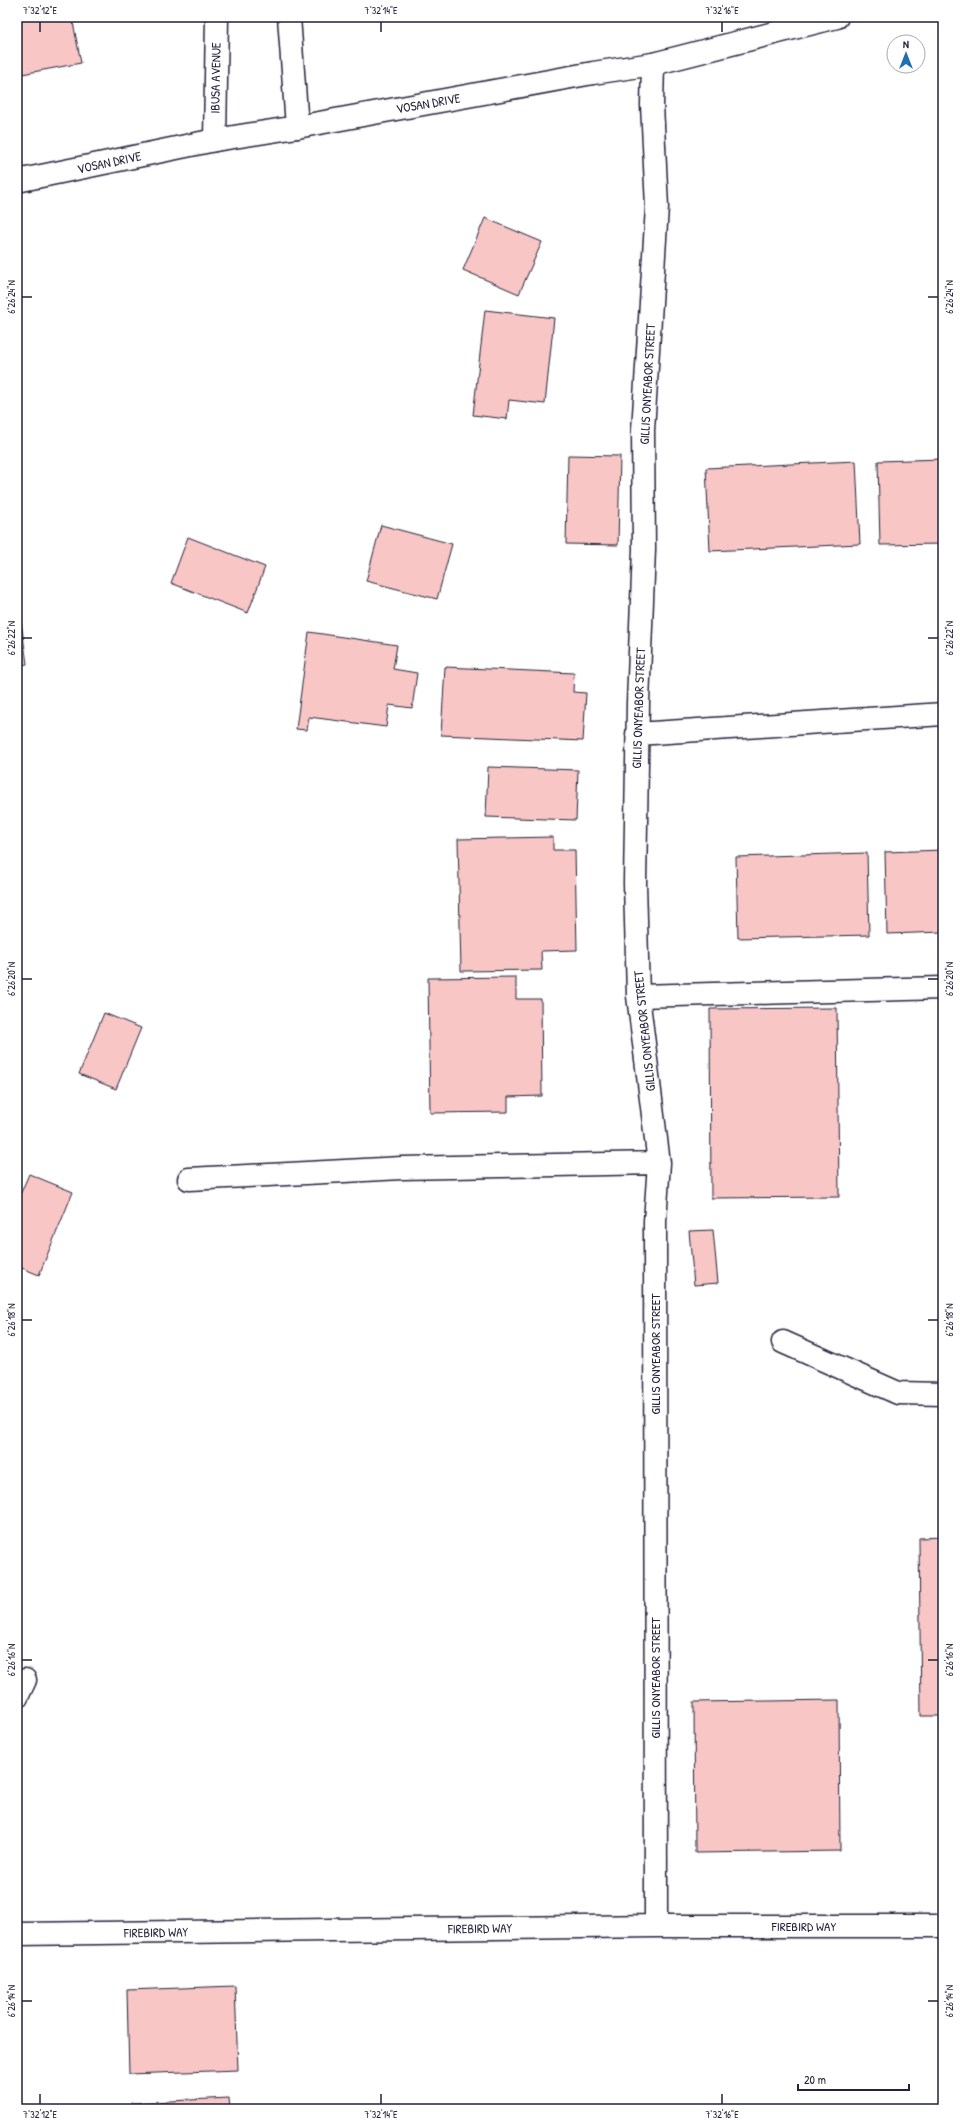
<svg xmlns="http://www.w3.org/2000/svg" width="960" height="2126" viewBox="0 0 960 2126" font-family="'Patrick Hand',sans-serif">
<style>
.building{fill:#f7c6c5;stroke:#22223b}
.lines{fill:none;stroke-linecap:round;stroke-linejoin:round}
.minor-casing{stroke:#22223b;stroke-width:25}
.tertiary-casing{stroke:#22223b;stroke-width:25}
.minor{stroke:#fff;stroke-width:22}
.tertiary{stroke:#fff;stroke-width:22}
.ticks{fill:none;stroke:#22223b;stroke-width:1.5}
.labels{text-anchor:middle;stroke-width:3;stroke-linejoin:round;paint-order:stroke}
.street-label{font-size:13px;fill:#22223b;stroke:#fff}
.neatline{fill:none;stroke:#22223b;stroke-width:1.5}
.ticks-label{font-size:10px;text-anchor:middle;fill:#22223b}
</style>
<rect width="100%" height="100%" fill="#fff"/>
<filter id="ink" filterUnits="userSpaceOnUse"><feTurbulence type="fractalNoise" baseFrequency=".025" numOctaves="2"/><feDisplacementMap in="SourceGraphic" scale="8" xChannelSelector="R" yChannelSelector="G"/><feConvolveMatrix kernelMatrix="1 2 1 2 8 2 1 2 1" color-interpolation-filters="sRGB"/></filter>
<g filter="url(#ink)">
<path class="building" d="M17 17H72L81 63 17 75Z
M485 218 542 242 519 294 463 270Z
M485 310 554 318 545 404 509 400 507 419 473 415Z
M568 455 620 456 618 545 566 544Z
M943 459V544L880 545 878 461Z
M856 461 860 544 710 551 706 468Z
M381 525 452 544 437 599 366 581Z
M188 537 265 567 248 613 171 583Z
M17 592 27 664 17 666Z
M309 632 397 645 393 669 417 673 412 708 389 705 386 727 309 717 307 730 296 729Z
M445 667 574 673 573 692 586 693 583 741 441 735Z
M488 767 578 770 576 820 486 817Z
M553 837V850H575L577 950 541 951 542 970 461 971 458 839Z
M943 850V932L887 934 885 852Z
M867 853 869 935 738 938 736 857Z
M516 977V999H541L542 1096 508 1097V1112L430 1113 428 978Z
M837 1008 839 1197 711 1198 710 1009Z
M104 1013 141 1028 116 1089 79 1074Z
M29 1174 73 1192 39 1275 17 1266V1202Z
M713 1230 718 1283 694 1285 689 1231Z
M943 1537V1716H921L919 1538Z
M839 1700 840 1851 695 1853 694 1702Z
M235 1986 238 2070 129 2074 127 1990Z
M229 2098 230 2109H131V2103Z"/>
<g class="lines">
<defs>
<path id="minor" d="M289 17 297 127
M653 64 652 105 657 207 643 430 644 549 638 703 635 883 638 996 659 1163 655 1221 656 1926
M215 140 217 17
M637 734 943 714
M638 996 943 988
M189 1179 402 1168 659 1163
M783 1342 898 1393 943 1394
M17 1697 25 1680
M17 1934 656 1926H943"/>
<path id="tertiary" d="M17 181 215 140 297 127 593 73 653 64 837 17"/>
</defs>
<use href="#minor" class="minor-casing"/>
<use href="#tertiary" class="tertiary-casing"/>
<use href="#minor" class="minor"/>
<use href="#tertiary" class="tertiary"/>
</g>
</g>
<path class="ticks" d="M40 22V32M381 22V32M722 22V32M22 297H32M928 297H938M22 638H32M928 638H938M22 979H32M928 979H938M22 1320H32M928 1320H938M22 1660H32M928 1660H938M22 2001H32M928 2001H938M40 2094V2104M381 2094V2104M722 2094V2104"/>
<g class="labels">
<g class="street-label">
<text transform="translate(215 78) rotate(-89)" y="5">IBUSA AVENUE</text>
<text transform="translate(428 103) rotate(-10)" y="5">VOSAN DRIVE</text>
<text transform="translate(109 162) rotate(-12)" y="5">VOSAN DRIVE</text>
<text transform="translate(647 384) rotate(-87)" y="5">GILLIS ONYEABOR STREET</text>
<text transform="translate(638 708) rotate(-88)" y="5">GILLIS ONYEABOR STREET</text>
<text transform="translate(644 1031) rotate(-96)" y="5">GILLIS ONYEABOR STREET</text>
<text transform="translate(655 1354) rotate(-90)" y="5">GILLIS ONYEABOR STREET</text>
<text transform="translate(655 1678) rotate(-90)" y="5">GILLIS ONYEABOR STREET</text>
<text x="804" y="1931">FIREBIRD WAY</text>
<text transform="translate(480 1928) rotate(-1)" y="5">FIREBIRD WAY</text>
<text transform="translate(156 1932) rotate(-1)" y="5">FIREBIRD WAY</text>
</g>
</g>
<rect width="960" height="2126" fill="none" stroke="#fff" stroke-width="44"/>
<g transform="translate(906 54)"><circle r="19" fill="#ffffff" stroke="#a7a7b1"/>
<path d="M0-3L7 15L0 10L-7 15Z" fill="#1f6fb2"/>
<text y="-6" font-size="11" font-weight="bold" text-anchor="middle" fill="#22223b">N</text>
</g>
<path d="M798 2084v6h111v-6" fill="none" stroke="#22223b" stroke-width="2"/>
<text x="804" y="2084" font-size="12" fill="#22223b" stroke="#ffffff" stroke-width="3" paint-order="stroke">20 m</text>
<rect x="22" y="22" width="916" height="2082" class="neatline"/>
<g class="ticks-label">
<text x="40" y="14">7°32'12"E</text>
<text x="381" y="14">7°32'14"E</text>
<text x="722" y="14">7°32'16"E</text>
<text transform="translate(11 297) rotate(-90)" y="4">6°26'24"N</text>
<text transform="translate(949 297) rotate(-90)" y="4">6°26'24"N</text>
<text transform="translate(11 638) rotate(-90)" y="4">6°26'22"N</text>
<text transform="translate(949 638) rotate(-90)" y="4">6°26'22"N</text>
<text transform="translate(11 979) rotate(-90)" y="4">6°26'20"N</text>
<text transform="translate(949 979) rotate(-90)" y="4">6°26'20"N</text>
<text transform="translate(11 1320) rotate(-90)" y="4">6°26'18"N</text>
<text transform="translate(949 1320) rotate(-90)" y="4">6°26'18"N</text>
<text transform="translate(11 1660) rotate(-90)" y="4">6°26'16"N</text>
<text transform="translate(949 1660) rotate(-90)" y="4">6°26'16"N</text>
<text transform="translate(11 2001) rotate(-90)" y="4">6°26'14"N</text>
<text transform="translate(949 2001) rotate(-90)" y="4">6°26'14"N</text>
<text x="40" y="2118">7°32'12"E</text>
<text x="381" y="2118">7°32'14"E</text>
<text x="722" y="2118">7°32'16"E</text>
</g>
</svg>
